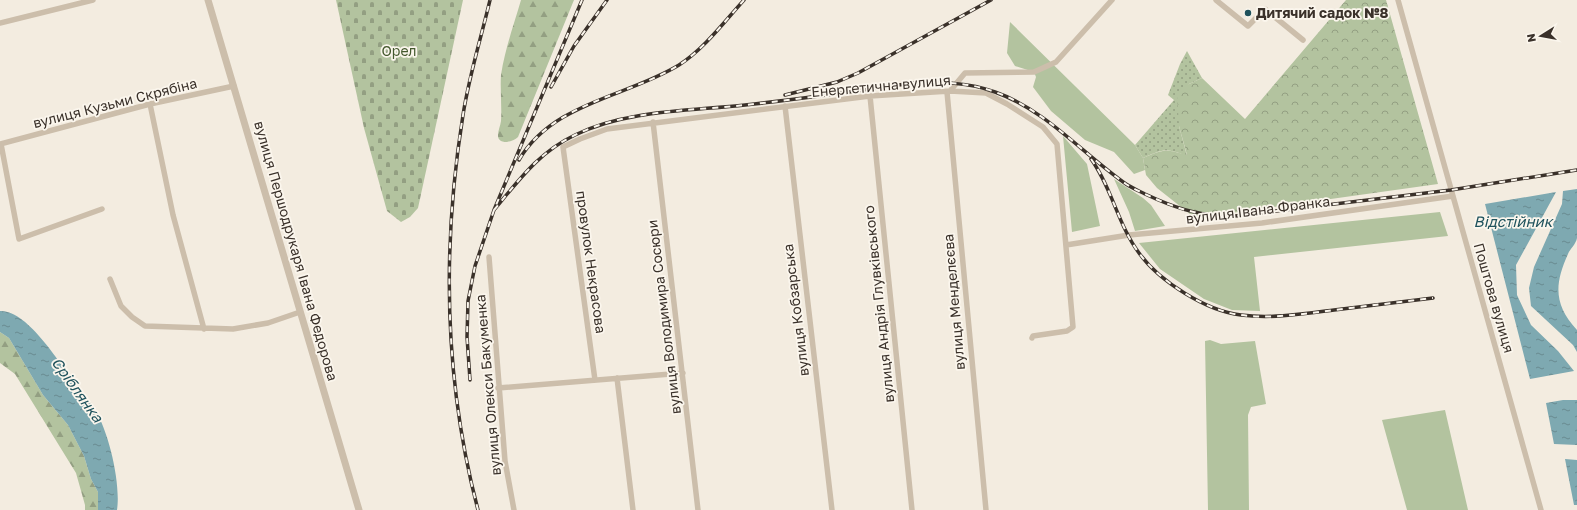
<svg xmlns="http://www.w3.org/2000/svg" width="1577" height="510" viewBox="0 0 1577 510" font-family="'Golos Text',sans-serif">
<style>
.grass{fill:url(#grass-dots)}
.forest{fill:url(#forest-firs)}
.cemetery{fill:url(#cemetery-stones)}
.park{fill:url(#park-crowns)}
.garden{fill:#b3c39f}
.water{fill:url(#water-ripples)}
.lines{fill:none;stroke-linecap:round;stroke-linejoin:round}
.minor{stroke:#ccbeab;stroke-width:5.5}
.tertiary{stroke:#ccbeab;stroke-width:7}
.rail-casing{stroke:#3a312a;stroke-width:3.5}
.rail{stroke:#fbf6ed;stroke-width:2;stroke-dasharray:6;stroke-linecap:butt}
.poi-dot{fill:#1f525c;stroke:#fbf6ed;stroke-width:1.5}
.labels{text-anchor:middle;stroke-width:3.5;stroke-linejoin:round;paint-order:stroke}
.poi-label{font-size:14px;font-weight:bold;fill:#3a312a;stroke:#fbf6ed;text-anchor:start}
.park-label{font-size:14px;fill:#44592e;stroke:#fbf6ed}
.street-label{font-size:14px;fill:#3a312a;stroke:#fbf6ed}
.water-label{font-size:15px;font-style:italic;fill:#1f525c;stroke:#fbf6ed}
</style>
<defs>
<pattern id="grass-dots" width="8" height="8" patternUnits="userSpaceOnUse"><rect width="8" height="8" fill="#b3c39f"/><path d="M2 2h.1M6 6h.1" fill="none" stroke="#939f82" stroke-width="1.8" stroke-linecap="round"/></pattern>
<pattern id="forest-firs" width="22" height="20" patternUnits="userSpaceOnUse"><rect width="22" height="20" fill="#b3c39f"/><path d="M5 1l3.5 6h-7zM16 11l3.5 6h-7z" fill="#939f82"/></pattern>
<pattern id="cemetery-stones" width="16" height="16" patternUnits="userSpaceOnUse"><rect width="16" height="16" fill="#b3c39f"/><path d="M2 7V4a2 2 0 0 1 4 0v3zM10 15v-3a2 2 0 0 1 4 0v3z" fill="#939f82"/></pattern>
<pattern id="park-crowns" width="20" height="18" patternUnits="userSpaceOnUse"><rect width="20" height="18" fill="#b3c39f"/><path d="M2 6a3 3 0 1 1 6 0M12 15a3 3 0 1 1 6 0" fill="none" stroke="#939f82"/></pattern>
<pattern id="water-ripples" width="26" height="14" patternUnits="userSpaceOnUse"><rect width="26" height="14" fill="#7ea9b1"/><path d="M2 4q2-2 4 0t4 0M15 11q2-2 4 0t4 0" fill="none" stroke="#688a90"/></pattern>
</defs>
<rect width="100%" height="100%" fill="#f3ece0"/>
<path class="grass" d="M1187 51 1202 78 1189 84 1179 126 1187 156C1166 148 1163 149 1143 158L1135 145 1174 100 1168 95 1180 64Z"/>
<path class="forest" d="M521 0H574L518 137C515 140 512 141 507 142 492 142 500 129 501 121 502 106 500 90 501 75 505 49 514 24 521 0Z
M0 332 9 338 43 395 68 425 84 456 91 479 98 492V510H85V505L76 473 15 374 0 363Z"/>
<path class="cemetery" d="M336 0H463L418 208 410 217 401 222 387 211 364 128Z"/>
<path class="park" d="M1346 0H1386L1438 184 1195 218 1157 188 1146 175 1143 158C1164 149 1165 149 1187 155L1179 126 1177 95 1189 84 1202 78 1245 119Z"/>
<path class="garden" d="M1010 22 1135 145 1143 158 1145 170 1134 174 1114 152 1085 140 1051 111 1033 87 1036 77 1034 72 1015 66 1007 53Z
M1063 136 1087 164 1100 226 1072 232Z
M1114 179 1143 198 1151 205 1165 226 1135 231 1129 212Z
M1440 212 1448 236 1254 257 1260 311 1232 310 1204 299 1160 269 1139 243Z
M1210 340 1221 344 1255 341 1266 404 1251 407 1248 415 1249 510H1208L1205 341Z
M1445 410 1468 510H1407L1382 420Z"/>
<path class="water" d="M1577 189C1577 202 1577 227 1577 238 1576 244 1570 249 1568 254 1554 285 1554 305 1577 330V352L1573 345 1531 306 1529 288 1534 267 1562 204 1563 191Z
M1556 192 1516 265 1517 295 1531 325 1558 351 1574 371 1530 379 1485 204Z
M0 311C27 309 62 366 76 386 82 394 90 401 95 410 109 432 121 484 117 510H98V492L91 479 84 456 68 425 43 395 9 338 0 332Z
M1563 400H1577V445L1554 444 1546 403Z
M1565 459 1577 460V505H1574Z"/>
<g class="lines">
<path class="minor" d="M1216 0 1248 26 1265 9 1303 40
M1398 0 1541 510
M0 23 93 0
M950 91 965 73 1034 72 1056 62 1112 0
M947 92 986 510
M870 96 912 510
M150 104 173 215 204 329
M785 106 832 510
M653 122 698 510
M0 144 150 104 234 86
M1 144 19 239 102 209
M1066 245 1129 235 1262 223 1453 196
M489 257 505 461 514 510
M110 279 121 306 132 317 145 326 233 329 268 323 300 312
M617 378 633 510
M595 380 563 147 580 139 607 129 870 96 950 91 986 93 1007 104 1043 127 1057 144 1073 327 1067 331 1033 336 1032 338
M498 388 683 373"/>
<path class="tertiary" d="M208 0 359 510"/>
<defs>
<path id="rail" d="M551 87 574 46 607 0
M785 95 837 82 858 73 991 0
M1091 159C1112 188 1118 225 1139 253 1159 281 1206 311 1241 315 1271 319 1303 314 1334 310 1367 306 1400 302 1433 298
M519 160C553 102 627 97 679 65 704 49 724 22 744 0
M494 210C519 180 539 152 575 135 625 110 690 111 745 105 801 99 857 91 913 83 941 82 968 82 995 92 1046 110 1083 154 1126 184 1132 188 1139 191 1145 194 1175 208 1194 214 1227 217L1451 190 1577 170
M470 380 467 337 468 301 475 266 494 210 582 0
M478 510C444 380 442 246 463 115 469 76 481 38 490 0"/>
</defs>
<use href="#rail" class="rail-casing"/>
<use href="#rail" class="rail"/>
</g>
<circle class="poi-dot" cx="1248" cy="13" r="4"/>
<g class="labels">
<g class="poi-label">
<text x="1256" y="18">Дитячий садок №8</text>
</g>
<g class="park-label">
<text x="399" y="56">Орел</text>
</g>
<g class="street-label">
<text transform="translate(881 86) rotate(-5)" y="5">Енергетична вулиця</text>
<text transform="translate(115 103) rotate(-14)" y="5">вулиця Кузьми Скрябіна</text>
<text transform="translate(1258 210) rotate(-7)" y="5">вулиця Івана Франка</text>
<text transform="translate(296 251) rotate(74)" y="5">вулиця Першодрукаря Івана Федорова</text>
<text transform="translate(591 262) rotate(82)" y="5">провулок Некрасова</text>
<text transform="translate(1494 298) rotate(74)" y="5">Поштова вулиця</text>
<text transform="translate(954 302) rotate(-95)" y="5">вулиця Менделєєва</text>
<text transform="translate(879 304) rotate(-96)" y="5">вулиця Андрія Глувківського</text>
<text transform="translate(796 310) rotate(-97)" y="5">вулиця Кобзарська</text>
<text transform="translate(664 317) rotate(-97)" y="5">вулиця Володимира Сосюри</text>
<text transform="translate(488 385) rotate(-95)" y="5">вулиця Олекси Бакуменка</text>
</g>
<g class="water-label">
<text x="1513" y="227">Відстійник</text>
<text transform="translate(77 390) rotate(54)" y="5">Сріблянка</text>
</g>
</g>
<g transform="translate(1541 36) rotate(259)" stroke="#fbf6ed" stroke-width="3" paint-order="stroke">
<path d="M0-3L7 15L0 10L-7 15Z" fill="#3a312a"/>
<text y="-6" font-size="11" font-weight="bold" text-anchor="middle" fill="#3a312a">N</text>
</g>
</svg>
